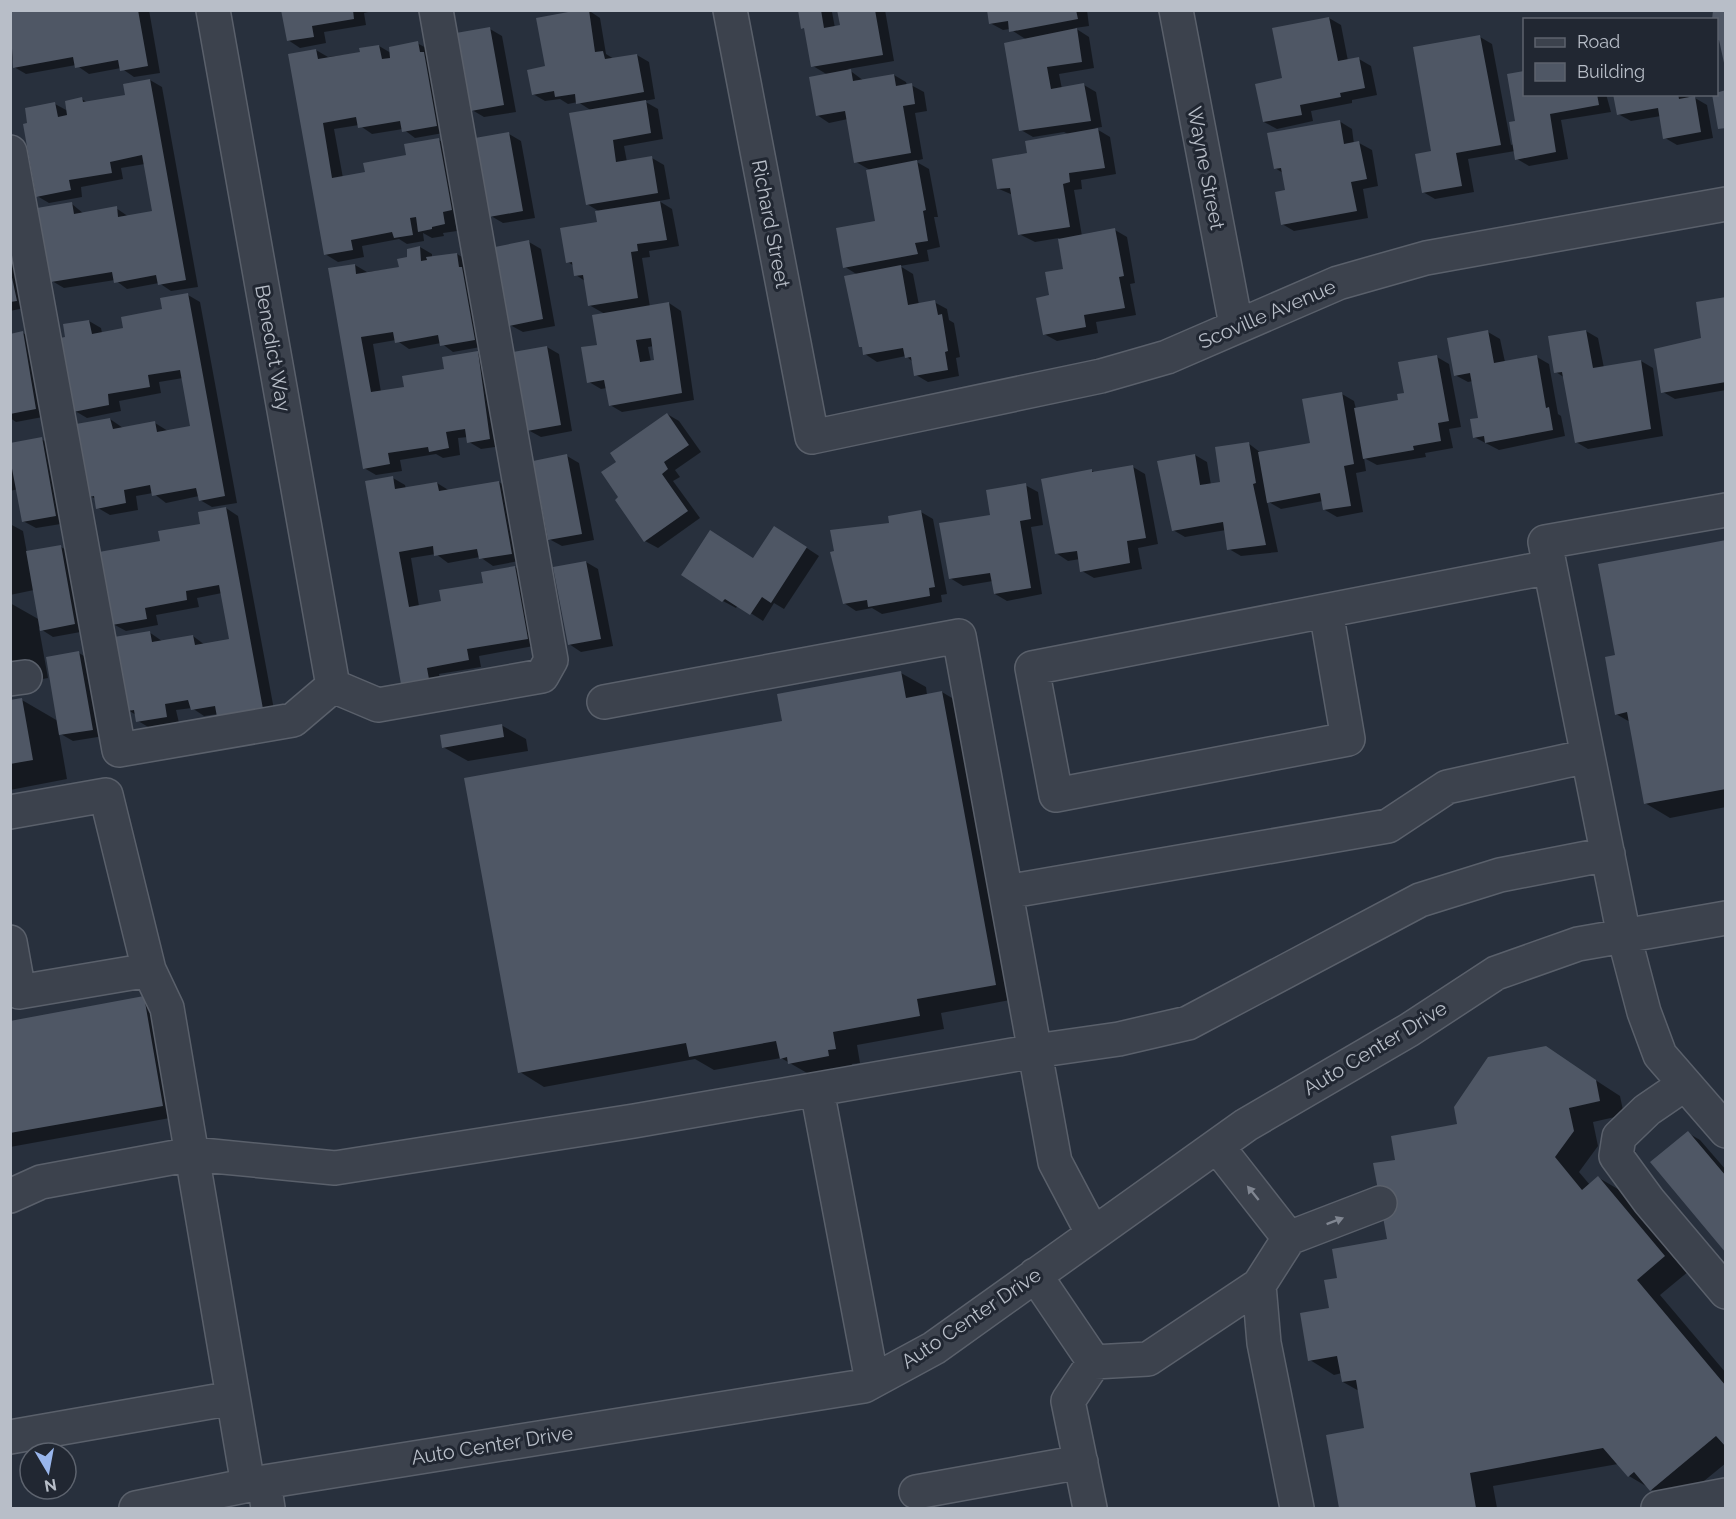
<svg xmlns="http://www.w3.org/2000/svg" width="1736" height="1519" viewBox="0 0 1736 1519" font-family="Raleway,sans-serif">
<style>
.shadow{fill:#0007;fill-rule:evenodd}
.building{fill:#4f5765;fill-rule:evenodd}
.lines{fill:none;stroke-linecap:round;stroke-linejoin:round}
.minor-casing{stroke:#5a606b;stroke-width:36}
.minor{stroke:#3c424d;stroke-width:33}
.oneway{fill:#808691}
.labels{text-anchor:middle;stroke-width:6;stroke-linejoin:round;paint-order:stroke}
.street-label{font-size:20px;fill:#b8bec8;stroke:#212732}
</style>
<rect width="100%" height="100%" fill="#28303d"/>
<path class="shadow" d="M10 10H149L160 73 134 77 121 68 89 74 76 65 26 74 14 67 10 47Z
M283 10H377L364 13 366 25 324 32 326 43 300 48 288 40Z
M588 10 600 18 606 54 614 59 637 55 649 62 655 99 644 101 658 109 663 139 624 146 627 162 652 158 664 165 670 199 659 201 672 209 679 246 649 251 650 257 642 258 650 307 669 303 681 311 694 400 622 412 610 405 607 388 601 389 589 382 605 314 589 305 585 281 576 275 574 266 568 262 599 223 600 212 587 204 592 111 578 102 568 104 560 99 545 101 533 94 547 68ZM654 346 656 361 651 362 648 347Z
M801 10H885L894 61 848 69 864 81 894 75 906 82 907 86 911 85 924 92 927 111 915 113 923 159 915 161 929 169 938 217H934L940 247 927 250 929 261 900 266 913 274 919 305 934 302 947 309 949 320 954 323 960 357 956 358 959 376 928 382 916 375 913 362 906 356 877 362 865 354 858 275 845 267 877 222 870 170 856 162 848 119 829 123 817 115 828 75 813 66ZM839 11 841 27 835 28 832 12Z
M988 10H1087L1089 26 1075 28 1089 37 1094 68 1059 74 1062 89 1084 85 1096 92 1102 127 1095 128 1110 137 1116 174 1081 180 1082 189 1074 190 1082 236 1115 230 1127 237 1135 283 1130 284 1136 315 1096 322 1098 333 1057 341 1044 334 1051 296 1065 270 1059 238 1035 242 1019 234 1013 195 999 189 1029 154 1070 135 1064 132 1033 137 1021 130 1027 40 1010 29 1003 30 990 23Z
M1329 18 1341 25 1348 61 1359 59 1371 66 1377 95 1352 100V103L1311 111 1313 121 1277 129 1264 122 1284 80Z
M490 29 502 36 516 112 484 117 472 110Z
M1480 37 1492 44 1511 145 1514 144 1517 122 1509 75 1524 72V94H1606L1611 112 1561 120 1568 159 1529 166 1517 159 1515 151 1468 159 1474 192 1435 199 1423 192 1433 152Z
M417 43 430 50 449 132 415 138 403 129 372 134 359 125 334 129 343 178 366 174 439 140 451 147 463 217 455 218 457 231 443 233 444 236 432 238 423 233 424 241 407 244 399 239 362 246 364 257 338 262 325 254 316 50 328 57 362 53 379 46 391 53Z
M150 80 162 87 198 287 171 291 159 283 127 289 115 280 64 288 52 281 72 204 84 214 116 208 129 217 153 212 145 164 121 168 123 179 81 187 82 197 49 203 37 196 55 104 68 111 82 99 88 103 126 96Z
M1615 94H1688L1689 99 1695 98 1707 105 1713 138 1677 145 1665 138 1661 116 1631 121 1618 114Z
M1339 121 1352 129 1354 144 1359 143 1372 150 1378 186 1363 189 1368 218 1294 231 1282 224 1287 192 1283 173 1275 168Z
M509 134 521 141 535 218 503 223 491 216Z
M10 228 29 307 10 311Z
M529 242 541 249 555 326 523 332 510 325Z
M420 247 432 254V258L457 254 469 261 486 346 453 352 441 343 409 349 396 340 373 344 381 392 406 388 477 353 490 360 502 446 481 449 469 442 468 437 458 438 460 455 443 458 436 454 400 460 402 471 376 475 364 468 355 265 367 272 400 268Z
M188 295 200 302 237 503 212 507 200 500 199 496 166 503 153 493 136 496 138 510 110 515 98 508 96 499 90 496 110 419 123 428 155 423 168 431 192 427 183 378 159 382 161 393 119 401 121 411 87 418 75 411 67 338 89 321 101 328 102 333 124 329 164 310Z
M1726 299V390L1675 399 1663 392 1703 339Z
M1586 331 1598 338 1604 368 1641 361 1653 368 1663 436 1588 449 1576 442 1565 378 1556 372Z
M1488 332 1500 339 1505 362 1537 357 1549 364 1558 414 1561 416 1565 436 1499 450 1474 437 1480 419 1473 381 1468 382 1455 375Z
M23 333 35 340 48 416 16 422 10 418V335Z
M547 347 559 354 572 431 541 437 528 430Z
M1437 357 1449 364 1461 427 1449 429 1453 448 1425 453 1426 457 1377 465 1364 458 1366 471 1356 473 1363 512 1337 517 1325 510 1323 501 1281 509 1267 501 1278 552 1241 556 1229 549 1226 530 1185 537 1173 530 1195 455 1207 462 1211 485 1222 483 1248 443 1261 453 1311 445 1342 394 1354 401 1356 409 1400 401Z
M667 414 679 421 701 452 675 470 680 477 673 481 700 518 658 548 645 541 620 498 619 462Z
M41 439 54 446 67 523 36 528 23 521 18 489 10 491V444Z
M567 456 579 463 594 540 562 546 549 539Z
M1133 467 1145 474 1158 544 1138 548 1142 569 1094 578 1082 571 1080 559 1068 561 1056 553 1092 471 1096 473Z
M393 478 405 485 406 489 437 483 450 491 499 482 511 489 524 560 493 566 480 557 448 563 436 554 411 558 419 606 443 602 515 567 527 574 539 645 479 656 481 667 439 674 441 686 414 690 402 683Z
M1025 485 1038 492 1043 525 1031 527 1042 594 1007 601 995 594 993 581 963 586 950 578 992 516Z
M226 508 238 516 275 715 218 714 204 716 192 708 176 710 179 723 150 728 138 721 136 715 128 710 149 632 162 641 193 636 205 645 230 640 222 593 197 598 199 607 156 615 158 625 126 631 113 624 162 542 202 525Z
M921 512 933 519 947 594 941 595 942 602 882 614 872 608 856 611 844 603 832 531 891 524Z
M10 524 23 531 27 553 61 547 73 554 86 631 53 637 39 628 48 678 10 685V603L40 620 34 590 10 595Z
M787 535 819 556 784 609 774 603 763 621 738 605 736 608 723 601 683 574 754 560Z
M1726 542V807L1670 818 1645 803 1630 722 1616 714 1617 656Z
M586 562 598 569 613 646 581 652 569 644Z
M79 653 91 660 104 736 73 741 59 733 67 779 10 790V702L22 700 58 721Z
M901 673 926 687 927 695 942 692 967 707 1020 998 941 1013 944 1029 857 1045 860 1063 852 1064 853 1070 814 1077 781 1058 714 1070 695 1059 544 1087 520 1072 783 722Z
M501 725 526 739 528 751 468 761 443 747Z
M143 998 162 1009 181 1116 10 1147V1022Z
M1546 1048 1620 1096 1624 1115 1593 1122 1598 1146 1579 1172 1590 1185 1599 1178 1623 1192 1689 1271 1660 1295 1726 1373V1463L1676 1504 1629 1476 1618 1464 1493 1486 1497 1508H1341L1327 1436 1366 1429 1359 1391 1343 1382 1342 1373 1334 1375 1310 1360 1331 1309 1339 1279 1389 1240 1396 1161 1459 1126Z
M1688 1133 1700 1140 1726 1170V1251Z"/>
<path class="building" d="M10 10H138L148 66 120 71 118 60 75 68 73 57 13 68Z
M281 10H353L354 19 312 26 314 37 287 41Z
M579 10H589L595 52 603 51 605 59 637 54 644 92 576 104 575 94 555 97 554 91 532 95 527 70 545 66 536 18Z
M798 10H821L824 28 840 25 837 10H875L883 55 811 67 804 28 801 29Z
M987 10H1076L1078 19 1009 32 1008 21 989 24Z
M1713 10H1726V72L1719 40H1716V20H1712Z
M1329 17 1338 61 1359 57 1365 88 1340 93 1341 97 1300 105 1302 115 1263 122 1255 84 1282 78 1272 28Z
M490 27 504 105 471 111 456 33Z
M1077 28 1082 62 1047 67 1051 89 1084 83 1091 121 1019 131 1004 43Z
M1480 35 1501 145 1456 153 1462 186 1422 193 1415 154 1431 151 1413 47Z
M418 41 420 52H424L437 126 402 132 400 121 358 128 356 117 323 123 332 178 365 172 363 163 406 155 404 144 439 138 452 210 443 212 445 224 432 227V229L418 232 416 217 410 218 413 235 394 238 392 232 351 240 353 250 324 255 288 54 316 49 318 59 360 52 359 48 379 45 382 59 390 58 389 47Z
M851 69 853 81 894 74 896 86 912 83 915 104 903 106 911 153 854 163 845 111 816 116 809 77Z
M1524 71V94H1597L1599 105 1550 114 1556 152 1515 160 1509 122 1515 121 1507 74Z
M150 79 186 280 158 285 156 275 114 283 112 272 51 282 37 208 72 202 74 214 117 206 118 217 152 211 142 155 110 162 112 173 69 180 71 190 36 197 23 124 27 123 25 108 55 102 58 117 67 115 65 101 82 97 83 102 125 95 123 84Z
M1726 90V128L1718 129 1712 94Z
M1613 94H1678L1679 99 1695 96 1701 132 1663 139 1658 108 1617 115Z
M646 100 651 133 613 140 616 162 652 156 658 193 586 205 569 113Z
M1340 120 1344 144 1359 141 1367 179 1351 182 1357 211 1281 225 1275 192 1285 190 1281 168 1274 169 1267 133Z
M1098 128 1105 168 1069 173 1070 182 1063 184 1070 227 1018 235 1010 188 997 189 992 159 1027 153 1025 141Z
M509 132 523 211 489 217 475 138Z
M917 160 926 210 923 211 928 241 915 243 918 254 843 268 836 228 875 221 866 170Z
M660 201 667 240 637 244 638 251 631 252 638 298 588 306 583 275 574 276 572 262 566 263 560 228 597 222 595 211Z
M1115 228 1124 276 1119 277 1125 308 1084 315 1086 327 1043 335 1036 298 1049 295 1045 272 1063 269 1058 239Z
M529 240 543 319 509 326 495 247Z
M420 246 421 261 427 260 426 257 457 253 459 267H462L475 340 440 346 438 335 395 343 393 332 361 337 371 392 404 387 402 376 444 369 442 357 478 351 490 439 467 443 465 429 446 432 449 448 429 452 428 447 388 453 390 464 363 469 328 268 355 264 356 274 399 267 397 259 407 257V249Z
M901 265 908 305 935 300 938 315 942 314 948 351 945 352 948 370 914 376 911 357 905 358 903 348 863 355 862 347H859L844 276Z
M10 268 17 301 10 302Z
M188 293 225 496 199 501 196 488 152 496 150 485 124 490 126 503 96 509 94 496 89 497 76 424 110 418 113 429 155 421 157 432 190 426 180 370 148 375 150 387 108 394 109 405 73 412 60 338 65 337 63 324 89 320 92 334 123 328 121 317 162 309 160 298Z
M1726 297V382L1661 393 1654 349 1701 338 1696 302Z
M669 302 682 393 609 406 604 380 587 383 581 347 597 345 592 315ZM651 338 654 360 640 362 636 340Z
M1488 330 1494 363 1537 355 1546 408 1549 407 1553 430 1485 443 1484 436 1473 438 1470 419 1478 418 1470 373 1454 376 1447 338Z
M1586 330 1593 368 1641 360 1651 429 1575 443 1562 372 1554 373 1548 336Z
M23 331 36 409 10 414V334Z
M547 346 561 425 527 431 513 352Z
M1437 355 1449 421 1438 423 1441 441 1413 446 1414 450 1363 459 1354 408 1398 400 1397 394 1404 393 1398 362Z
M1342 392 1354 464 1344 466 1351 506 1323 510 1320 493 1267 503 1258 452 1310 443 1302 399Z
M667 413 689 445 664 462 668 469 662 474 688 511 644 542 615 500 618 497 601 472 616 462 610 453Z
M42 437 56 516 22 522 10 458V443Z
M1249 442 1256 483 1253 484 1266 545 1227 550 1223 522 1172 531 1157 461 1195 454 1200 485 1220 482 1215 447Z
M567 454 582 534 548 540 533 461Z
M1133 465 1146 538 1127 541 1130 563 1080 572 1077 551 1055 554 1041 479 1092 469V472Z
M393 476 395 489 437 482 439 491 499 481 512 554 479 559 477 549 434 556 433 546 399 552 409 607 441 601 439 590 483 583 481 572 515 566 528 639 467 649 469 660 427 668 429 679 401 684 365 481Z
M1026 483 1031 519 1020 521 1031 588 994 594 990 573 949 579 939 523 990 515 986 490Z
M226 507 263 709 217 717 215 706 191 710 188 700 165 704 167 717 136 722 134 710 127 711 114 637 150 631 152 642 193 635 195 645 229 639 219 585 186 591 187 600 145 608 147 619 112 625 99 552 160 541 158 531 200 524 198 512Z
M921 510 935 587 929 588 930 596 868 607 867 600 843 604 830 552 834 551 830 530 889 523 888 516Z
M774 526 807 547 771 603 762 597 750 615 725 599 722 602 681 575 710 530 753 558Z
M1726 540V789L1644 804 1627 712 1615 715 1605 657 1615 655 1598 564Z
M61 545 75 624 40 631 26 551Z
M586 561 601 639 568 645 553 567Z
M79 651 93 730 59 735 46 657Z
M901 671 906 698 942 691 996 985 917 999 920 1016 833 1032 836 1049 828 1050 829 1056 788 1064 787 1057 780 1059 776 1041 689 1057 686 1043 518 1073 464 778 782 721 777 694Z
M22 698 33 760 10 764V700Z
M502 724 504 737 442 748 440 735Z
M144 996 163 1106 10 1133V1021Z
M1546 1046 1596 1080 1600 1101 1569 1108 1574 1131 1555 1157 1582 1190 1598 1176 1665 1256 1637 1280 1726 1386V1447L1716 1436 1650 1491 1634 1472 1628 1477 1603 1448 1470 1473 1476 1508H1339L1326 1435 1364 1428 1356 1380 1342 1382 1337 1356 1308 1361 1300 1313 1329 1308 1324 1280 1337 1278 1332 1249 1387 1239 1373 1163 1395 1160 1391 1136 1457 1124 1454 1107 1488 1057Z
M1688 1131 1726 1176V1253L1650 1162Z"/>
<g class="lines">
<defs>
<path id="minor" d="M213 10 333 686
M730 10 812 437 1101 376 1167 357 1338 283 1426 258 1726 204
M1176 10 1236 325
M10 152 119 750 293 720 333 686
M1726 510 1545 542 1624 936 1644 1012 1660 1055 1726 1131
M1326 611 1348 739 1056 795 1032 668 1550 567
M10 679 25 677
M333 686 378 705 542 676 551 660 436 10
M604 702 959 636 1055 1162 1093 1234
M10 812 106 795 149 970 167 1008 248 1485
M1006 892 1388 826 1447 787 1588 756
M10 942 19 992 149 970
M1685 1084 1647 1110 1619 1137 1616 1156 1649 1201 1726 1292
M817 1090 872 1381
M1217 1146 1289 1238
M10 1196 41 1182 192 1154 335 1168 634 1121 1035 1051 1119 1039 1188 1023 1420 900 1500 875 1608 854
M1035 1275 1094 1362 1148 1359 1259 1285 1264 1343 1297 1508
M1259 1285 1289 1238 1380 1203
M10 1437 233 1398
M264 1482 268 1508
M916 1492 1081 1462
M136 1508 264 1482 864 1386 934 1348 1246 1125 1409 1030 1496 973 1578 944 1726 918
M1090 1508 1068 1401 1094 1362
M1658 1508 1726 1495"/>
</defs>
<use href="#minor" class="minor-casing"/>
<use href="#minor" class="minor"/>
</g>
<defs><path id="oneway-solid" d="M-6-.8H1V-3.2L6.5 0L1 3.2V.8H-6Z" transform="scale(1.5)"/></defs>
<g class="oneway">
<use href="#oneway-solid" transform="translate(1253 1193) rotate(-129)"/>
<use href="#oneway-solid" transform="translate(1335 1221) rotate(-21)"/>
</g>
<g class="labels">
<g class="street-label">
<text transform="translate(1206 168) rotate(79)" y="7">Wayne Street</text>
<text transform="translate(771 224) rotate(79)" y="7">Richard Street</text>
<text transform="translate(1267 314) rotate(-23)" y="7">Scoville Avenue</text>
<text transform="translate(273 348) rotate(80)" y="7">Benedict Way</text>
<text transform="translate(1375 1048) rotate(-31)" y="7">Auto Center Drive</text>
<text transform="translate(971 1318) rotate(-34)" y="7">Auto Center Drive</text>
<text transform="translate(492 1445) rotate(-9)" y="7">Auto Center Drive</text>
</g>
</g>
<rect width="1736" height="1519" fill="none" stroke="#b8bec8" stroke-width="24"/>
<rect x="1523" y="18" width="195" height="78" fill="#212732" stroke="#5d636e" stroke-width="1.5"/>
<rect x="1535" y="38" width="30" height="9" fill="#3c424d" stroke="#5d636e" stroke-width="1.5"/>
<text x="1577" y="48" font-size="18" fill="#b8bec8">Road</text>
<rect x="1535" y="63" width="30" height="18" fill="#4f5765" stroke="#5d636e" stroke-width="1.5"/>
<text x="1577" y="78" font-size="18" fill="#b8bec8">Building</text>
<g transform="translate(48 1471) rotate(170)"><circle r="28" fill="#212732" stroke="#5d636e" stroke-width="1.5"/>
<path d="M0-4.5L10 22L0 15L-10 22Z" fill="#99b6ec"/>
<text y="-9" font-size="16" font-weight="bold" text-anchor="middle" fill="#b8bec8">N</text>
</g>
</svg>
